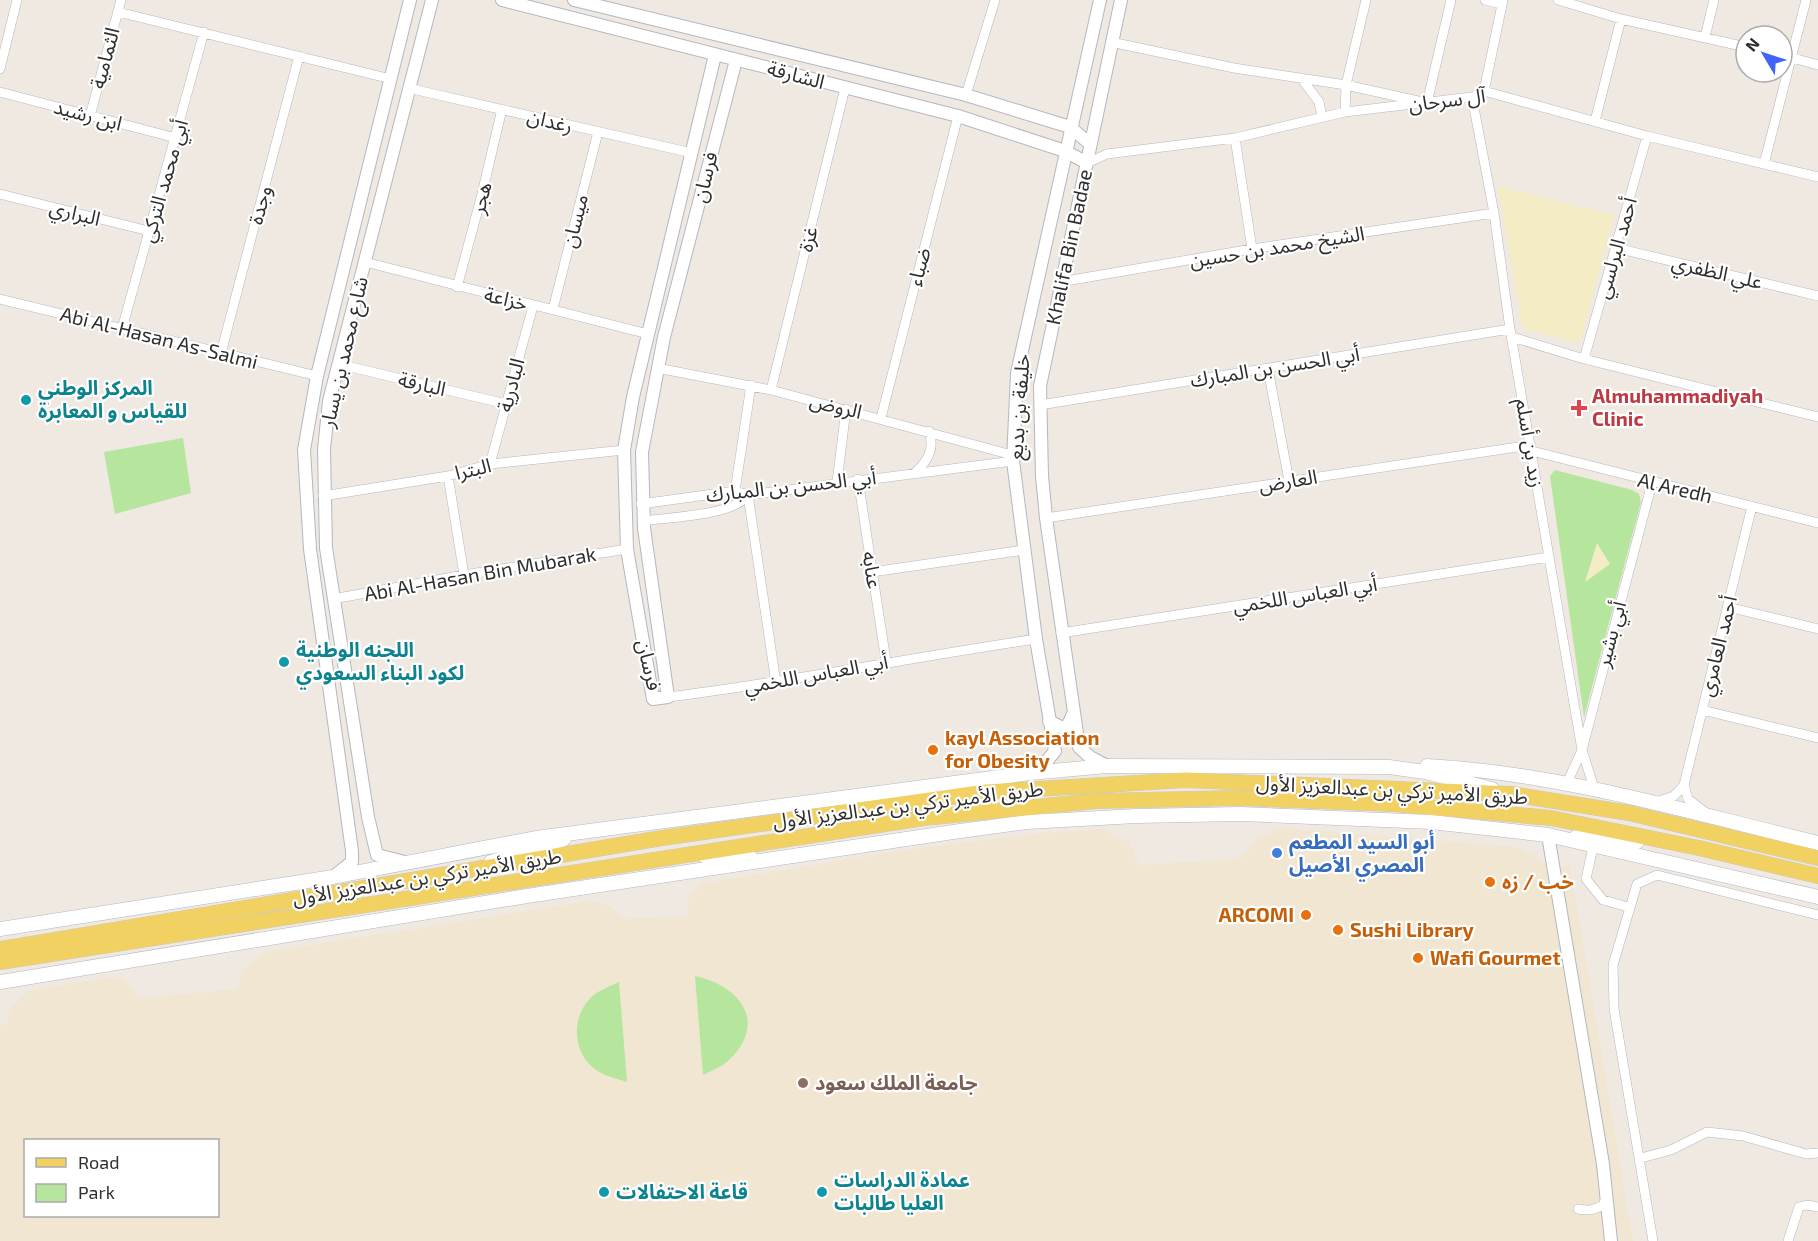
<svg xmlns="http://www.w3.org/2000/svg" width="1818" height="1241" viewBox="0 0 1818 1241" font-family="'Exo 2','Noto Sans Arabic',sans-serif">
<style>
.education{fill:#f0e6d1;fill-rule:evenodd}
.green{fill:#b6e59e}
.sand{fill:#f3ecc5}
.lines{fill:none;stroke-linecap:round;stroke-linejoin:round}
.minor-casing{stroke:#b4b7c1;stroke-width:10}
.tertiary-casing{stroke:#b4b7c1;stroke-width:14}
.secondary-casing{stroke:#b4b7c1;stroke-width:15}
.primary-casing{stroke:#c9c9c9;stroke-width:16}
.minor{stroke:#fff;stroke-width:9}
.tertiary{stroke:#fff;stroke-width:12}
.secondary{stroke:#fff;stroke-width:14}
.primary{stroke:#f2d163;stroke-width:15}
.culture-dot{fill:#0f9aa8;stroke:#fff;stroke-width:2}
.health-dot{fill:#e0444e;stroke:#fff;stroke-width:2}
.food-dot{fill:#e8710a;stroke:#fff;stroke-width:2}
.shop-dot{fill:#3f7fe0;stroke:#fff;stroke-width:2}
.education-dot{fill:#8d6e63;stroke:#fff;stroke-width:2}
.labels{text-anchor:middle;stroke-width:4.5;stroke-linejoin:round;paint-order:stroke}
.street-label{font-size:20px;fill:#2e2e2e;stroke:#fff}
.culture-label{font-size:20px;font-weight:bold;fill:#0d838f;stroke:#fff;text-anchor:start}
.health-label{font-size:20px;font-weight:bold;fill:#be3a42;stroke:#fff;text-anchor:start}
.food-label{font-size:20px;font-weight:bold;fill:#c56008;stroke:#fff;text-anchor:start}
.shop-label{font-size:20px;font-weight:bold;fill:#366cbe;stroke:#fff;text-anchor:start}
.education-label{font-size:20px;font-weight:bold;fill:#785e54;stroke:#fff;text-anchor:start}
</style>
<rect width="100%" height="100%" fill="#efe9e1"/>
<path class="education" d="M1279 828 1516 847 1538 857 1549 871 1570 866 1633 1241H0V1025L7 1024 9 1010 29 991 110 977H120L128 982 138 998 238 989 241 973 247 965 267 952 590 901 610 906 625 919 687 916 689 897 699 886 706 883 904 850 1042 833 1101 829 1129 842 1139 865 1240 859 1257 838ZM26 1140H218V1216H26Z"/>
<path class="green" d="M183 438 191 493 115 514 104 452Z
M1555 470 1632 490 1639 494 1641 502 1584 717 1550 476Z
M695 976C742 986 768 1024 728 1061 721 1067 711 1071 703 1075Z
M619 982 627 1082C618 1079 605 1076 596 1070 574 1055 571 1022 587 1002 594 992 608 987 619 982Z"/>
<path class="sand" d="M1498 186 1614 215 1580 343 1523 329Z
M1597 543 1610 564 1585 582Z"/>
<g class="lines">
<defs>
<path id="minor" d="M1485 0 1502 4
M1558 0 1621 19 1746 47
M118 12 391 79
M1705 37 1714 0
M1111 42 1234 68 1346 85 1427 103 1451 0
M1782 55 1818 65
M0 69 17 0
M1301 78 1319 102 1322 117
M408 88 692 153
M1484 91 1503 0
M0 92 176 138
M966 95 995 0
M1472 97 1494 213 1510 329 1582 750 1594 788
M1345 112 1346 85 1366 0
M90 116 121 0
M1595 121 1621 19
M1235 138 1252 249
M1087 163 1107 154 1235 138 1345 112 1472 97 1484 91 1647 136 1818 177
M1764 164 1806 0
M0 194 149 231
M1616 248 1818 296
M365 262 648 334
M1060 282 1252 249 1494 213
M457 287 481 198 502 109
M0 299 317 376
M553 309 598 132
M122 329 204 32
M1512 337 1584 359 1818 417
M221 353 299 56
M1584 359 1647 136
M338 364 506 404
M657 368 771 390 1012 455
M1268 369 1289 481
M771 390 845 88
M1040 405 1510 329
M881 418 958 116
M1532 451 1818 523
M490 464 533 306
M916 472C928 460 935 449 929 431
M448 476 464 575
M858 479 886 661
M837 482 846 409
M735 491 751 385
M748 495 776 683
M323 496 448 476 490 464 624 450
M641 504 735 491 748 495 1013 461
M1046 518 1531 445
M643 521C669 517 733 516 748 495
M872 572 1024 550
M333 599 464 575 627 549
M1728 607 1818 629
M1061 633 1549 557
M668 697C791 682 913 657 1036 639
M1702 710 1818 738
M1567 783 1582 750 1652 483
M1684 785 1688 799 1705 812
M1656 802 1674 796 1684 785 1752 506
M1593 847 1586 879 1603 900 1628 907
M1641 1158 1671 1150 1707 1132 1743 1136 1806 1154 1818 1153
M1578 1209C1589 1211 1594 1210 1603 1205L1606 1199
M1653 1241 1614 1009 1613 965 1637 884 1657 875 1818 915
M1788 1241 1799 1207 1807 1205 1818 1207"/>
<path id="tertiary" d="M502 0 958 116 1065 151 1087 163
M574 0 966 95 1070 127 1090 144
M715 55 633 397 624 450 627 549 653 699 668 697 644 528 642 452 664 337 736 60
M1049 721 1063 728 1068 725 1074 712
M1107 766 1090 757 1079 747 1046 518 1042 476 1040 386 1121 0
M1030 773 1046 762 1055 751 1036 639 1013 461 1017 373 1100 0
M1548 835 1603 1164 1611 1241
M405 862 377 855 368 817 326 548 324 449 329 401 432 0
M333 877 352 862V851L310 549 304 450 317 376 410 0"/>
<path id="secondary" d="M1427 766C1560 773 1688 812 1818 843
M1576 837 1637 842
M705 856 751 858
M491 862 564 839
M0 929 333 877 536 838 1030 773 1107 766 1389 767 1425 772 1492 789
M0 982 527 896 953 832 1027 822 1136 816 1241 814 1431 822 1548 835 1818 897"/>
<path id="primary" d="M0 949 662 838 986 792 1186 780 1511 794 1629 813 1818 858
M0 962 924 818 1096 801 1237 798 1393 804 1551 818 1699 848 1818 876"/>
</defs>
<use href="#minor" class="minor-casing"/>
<use href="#tertiary" class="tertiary-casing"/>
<use href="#secondary" class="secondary-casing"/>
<use href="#primary" class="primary-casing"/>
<use href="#minor" class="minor"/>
<use href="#tertiary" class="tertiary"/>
<use href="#secondary" class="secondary"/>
<use href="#primary" class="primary"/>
</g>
<g class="culture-dot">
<circle cx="26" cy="400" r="6"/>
<circle cx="284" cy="662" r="6"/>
<circle cx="604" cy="1192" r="6"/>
<circle cx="822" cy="1192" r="6"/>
</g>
<path class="health-dot" d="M1576 399h6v6h6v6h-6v6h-6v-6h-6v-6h6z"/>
<g class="food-dot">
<circle cx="933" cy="750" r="6"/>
<circle cx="1490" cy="882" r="6"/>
<circle cx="1306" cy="915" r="6"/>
<circle cx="1338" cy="930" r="6"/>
<circle cx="1418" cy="958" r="6"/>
</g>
<circle class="shop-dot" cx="1277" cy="853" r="6"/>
<circle class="education-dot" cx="803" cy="1083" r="6"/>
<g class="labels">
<g class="street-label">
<text transform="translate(105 58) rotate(-75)" y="7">الثمامية</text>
<text transform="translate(796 75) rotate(15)" y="7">الشارقة</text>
<text transform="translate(1447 100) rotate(-7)" y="7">آل سرحان</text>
<text transform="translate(88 115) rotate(15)" y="7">ابن رشيد</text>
<text transform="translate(550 121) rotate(14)" y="7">رغدان</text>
<text transform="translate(705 177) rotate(-76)" y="7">فرسان</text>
<text transform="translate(164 181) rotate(-74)" y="7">أبي محمد التركي</text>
<text transform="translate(481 198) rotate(-76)" y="7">هجر</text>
<text transform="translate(260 205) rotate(-75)" y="7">وجدة</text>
<text transform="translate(75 213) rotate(14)" y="7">البراري</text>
<text transform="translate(575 221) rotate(-76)" y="7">ميسان</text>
<text transform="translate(808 239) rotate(-76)" y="7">غزة</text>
<text transform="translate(1069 247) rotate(-78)" y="7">Khalifa Bin Badae</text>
<text transform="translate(1277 247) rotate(-9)" y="7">الشيخ محمد بن حسين</text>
<text transform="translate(1616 248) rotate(-74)" y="7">أحمد البرلسي</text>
<text transform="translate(919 267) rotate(-76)" y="7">ضباء</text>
<text transform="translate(1717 272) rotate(13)" y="7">علي الظفري</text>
<text transform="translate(506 299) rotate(14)" y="7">خزاعة</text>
<text transform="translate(159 338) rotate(14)" y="7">Abi Al-Hasan As-Salmi</text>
<text transform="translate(344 352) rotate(-77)" y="7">شارع محمد بن يسار</text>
<text transform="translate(1275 367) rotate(-9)" y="7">أبي الحسن بن المبارك</text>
<text transform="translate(422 384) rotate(13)" y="7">البارقة</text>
<text transform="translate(511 385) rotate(-75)" y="7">البادرية</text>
<text transform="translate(836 406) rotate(14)" y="7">الروض</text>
<text transform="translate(1019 407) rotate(-86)" y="7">خليفة بن بديع</text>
<text transform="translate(1530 443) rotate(81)" y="7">زيد بن أسلم</text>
<text transform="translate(473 469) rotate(-13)" y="7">البترا</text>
<text transform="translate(1288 481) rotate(-9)" y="7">العارض</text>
<text transform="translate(791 486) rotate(-6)" y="7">أبي الحسن بن المبارك</text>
<text transform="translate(1675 488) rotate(13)" y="7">Al Aredh</text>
<text transform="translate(872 570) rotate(81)" y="7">عنابه</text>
<text transform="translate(480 574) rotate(-10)" y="7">Abi Al-Hasan Bin Mubarak</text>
<text transform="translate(1305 595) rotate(-9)" y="7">أبي العباس اللخمي</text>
<text transform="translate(1611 634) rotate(-75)" y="7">أبي بشير</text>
<text transform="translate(1718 646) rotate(-76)" y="7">أحمد العامري</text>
<text transform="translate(649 665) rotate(77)" y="7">فرسان</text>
<text transform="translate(816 674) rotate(-10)" y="7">أبي العباس اللخمي</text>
<text transform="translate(1392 790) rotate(3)" y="7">طريق الأمير تركي بن عبدالعزيز الأول</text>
<text transform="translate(908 805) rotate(-7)" y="7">طريق الأمير تركي بن عبدالعزيز الأول</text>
<text transform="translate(427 877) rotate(-9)" y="7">طريق الأمير تركي بن عبدالعزيز الأول</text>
</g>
<g class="culture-label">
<text x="38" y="395">المركز الوطني<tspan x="38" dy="23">للقياس و المعابرة</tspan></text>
<text x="296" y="657">اللجنه الوطنية<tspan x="296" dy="23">لكود البناء السعودي</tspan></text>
<text x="834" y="1187">عمادة الدراسات<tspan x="834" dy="23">العليا طالبات</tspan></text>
<text x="616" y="1199">قاعة الاحتفالات</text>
</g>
<g class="health-label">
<text x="1592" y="403">Almuhammadiyah<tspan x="1592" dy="23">Clinic</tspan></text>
</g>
<g class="food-label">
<text x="945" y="745">kayl Association<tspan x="945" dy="23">for Obesity</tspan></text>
<text x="1502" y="889">خب / زه</text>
<text x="1294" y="922" text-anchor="end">ARCOMI</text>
<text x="1350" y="937">Sushi Library</text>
<text x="1430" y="965">Wafi Gourmet</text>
</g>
<g class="shop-label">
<text x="1289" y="849">أبو السيد المطعم<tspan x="1289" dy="23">المصري اﻷصيل</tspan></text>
</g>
<g class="education-label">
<text x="815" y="1090">جامعة الملك سعود</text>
</g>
</g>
<rect x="24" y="1139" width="195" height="78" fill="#ffffff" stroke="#ababab" stroke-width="1.5"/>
<rect x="36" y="1158" width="30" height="9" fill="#f2d163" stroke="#ababab" stroke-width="1.5"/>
<text x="78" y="1169" font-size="18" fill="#2e2e2e">Road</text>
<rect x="36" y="1184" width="30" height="18" fill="#b6e59e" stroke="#ababab" stroke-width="1.5"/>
<text x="78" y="1199" font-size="18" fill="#2e2e2e">Park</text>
<g transform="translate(1764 54) rotate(309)"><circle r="28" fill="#ffffff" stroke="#ababab" stroke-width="1.5"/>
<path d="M0-4.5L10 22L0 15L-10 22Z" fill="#4264fb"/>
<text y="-9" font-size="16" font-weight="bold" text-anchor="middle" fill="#2e2e2e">N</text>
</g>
</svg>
